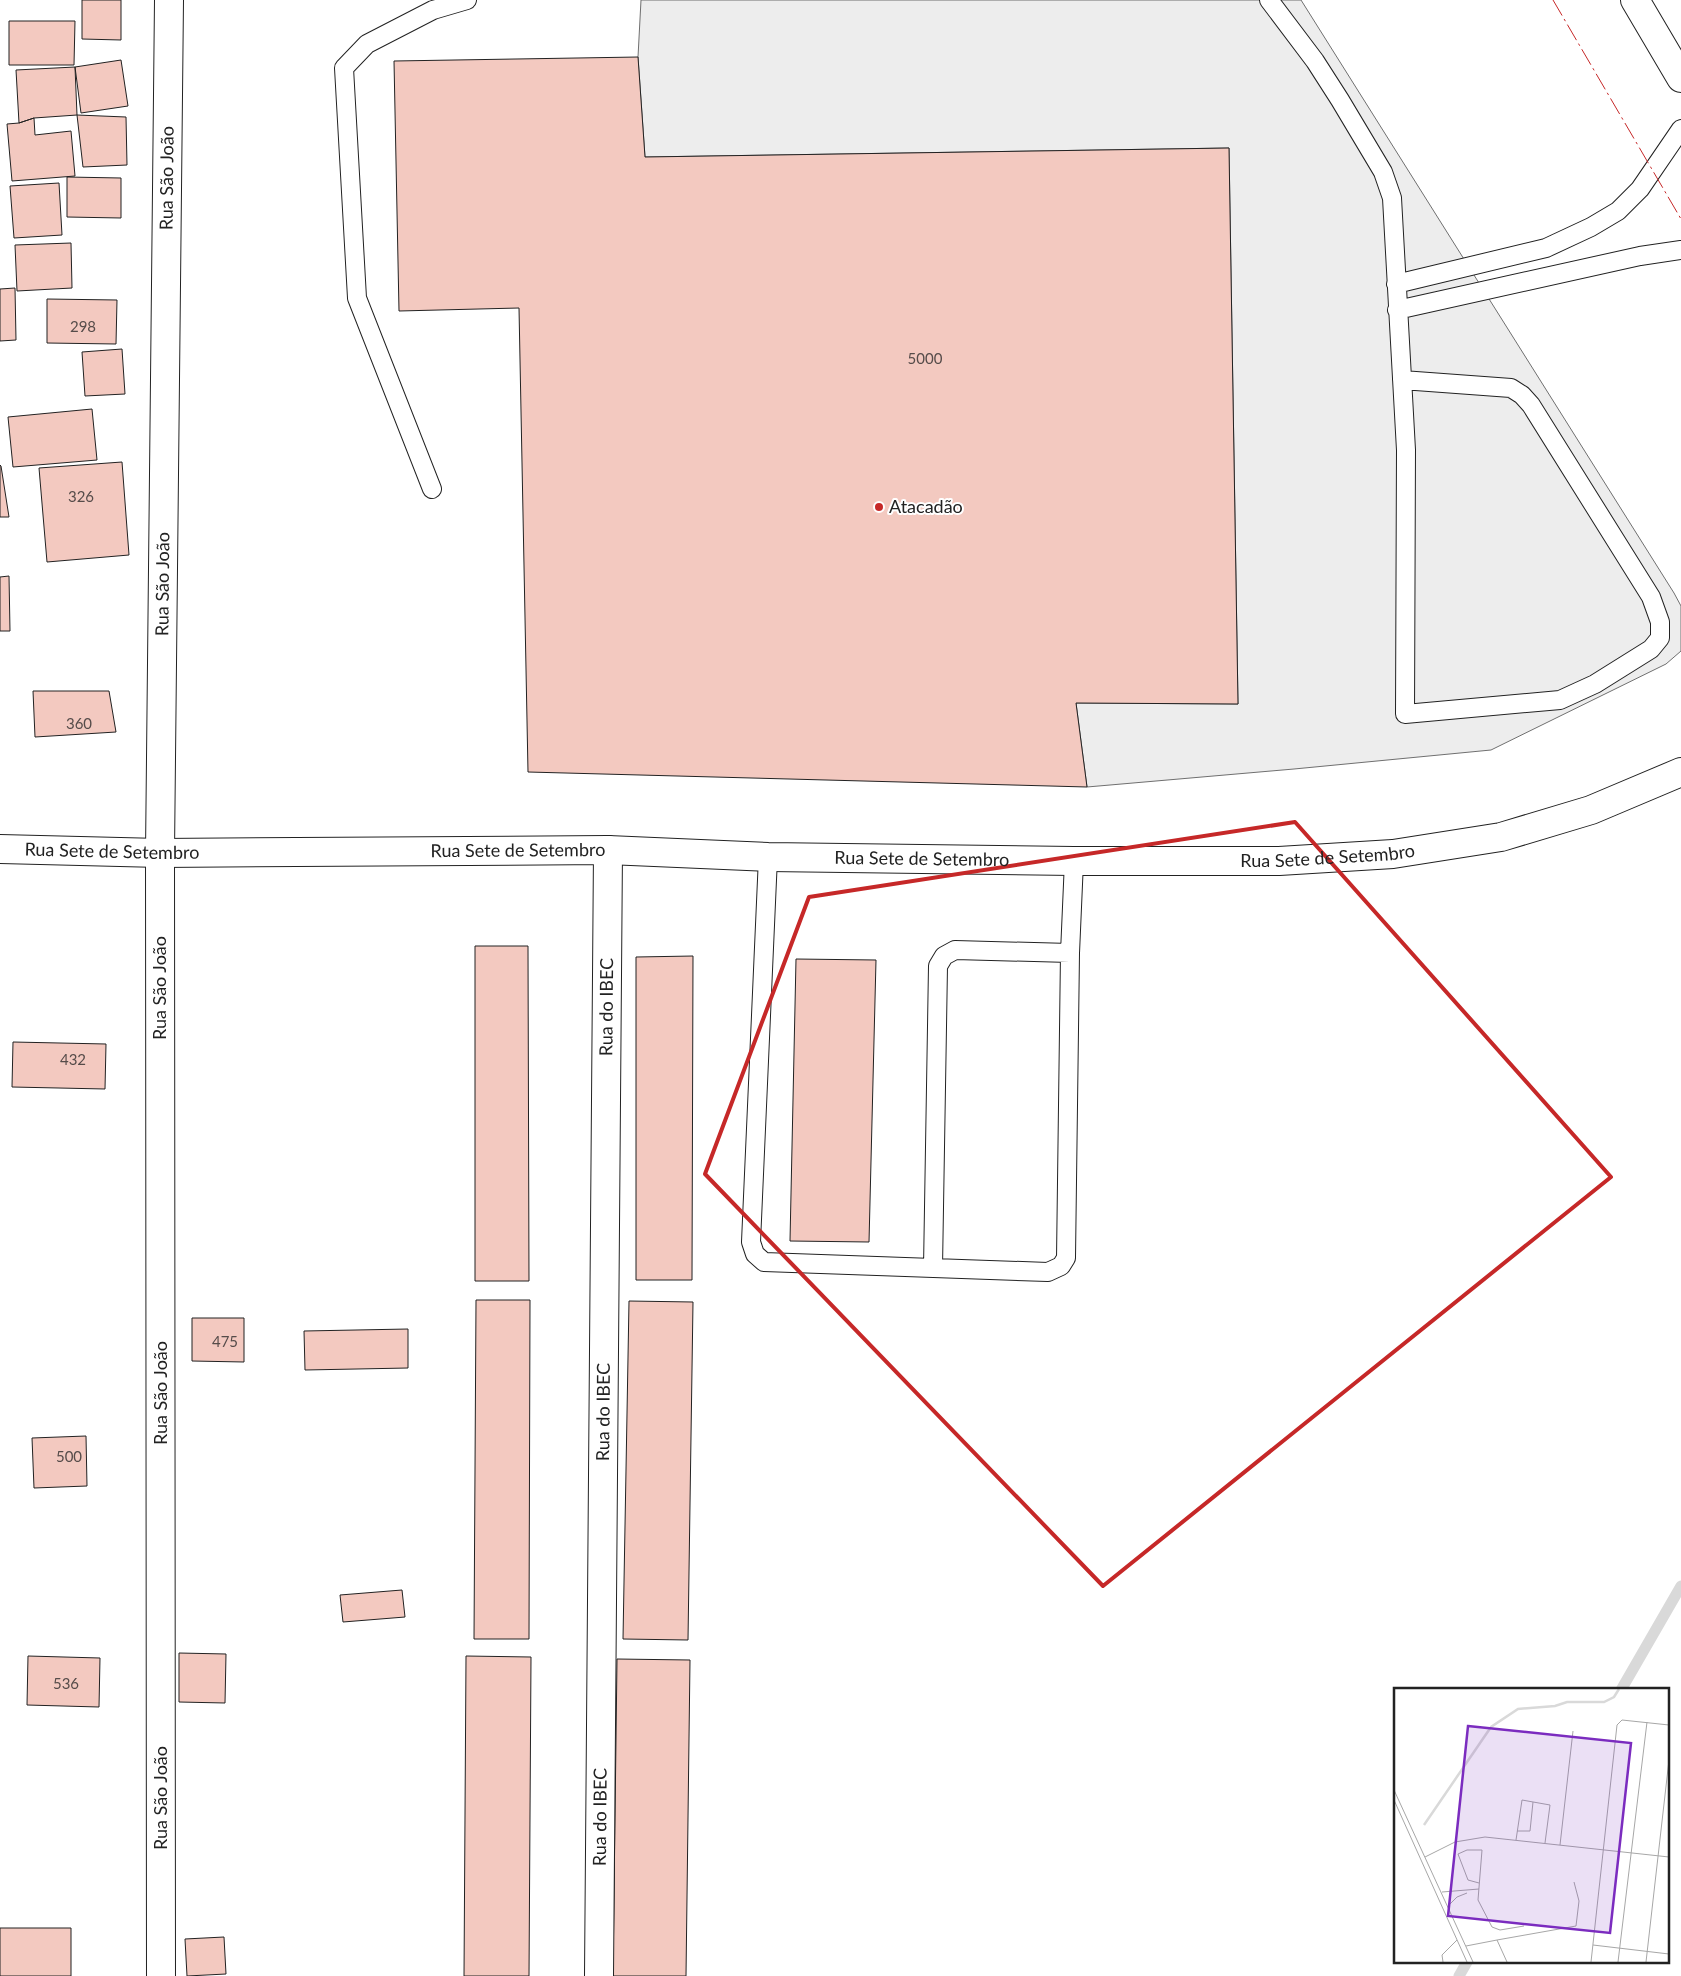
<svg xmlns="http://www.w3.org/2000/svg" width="1681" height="1976" viewBox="0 0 1681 1976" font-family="Lato,sans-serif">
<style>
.parking{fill:#ededed;stroke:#6f6f6f}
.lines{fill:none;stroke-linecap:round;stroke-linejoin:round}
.stream{stroke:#d9d9d9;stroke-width:11}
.building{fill:#f3c9c0;stroke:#222}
.lane-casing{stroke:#222;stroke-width:20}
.street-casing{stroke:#222;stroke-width:30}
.secondary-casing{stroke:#222;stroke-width:30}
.primary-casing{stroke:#222;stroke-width:30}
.lane{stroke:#fff;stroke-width:18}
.street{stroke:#fff;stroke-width:28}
.secondary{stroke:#fff;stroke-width:28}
.primary{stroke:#fff;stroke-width:28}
.power{stroke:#c62828;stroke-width:1;stroke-dasharray:18 4 2.5 4;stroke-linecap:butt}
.marked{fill:none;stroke:#c62828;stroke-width:4;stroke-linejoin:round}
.poi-dot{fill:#c62828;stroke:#fff;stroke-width:2}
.labels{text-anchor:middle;stroke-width:4;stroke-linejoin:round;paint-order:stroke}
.number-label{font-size:15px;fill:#564c4a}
.street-label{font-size:18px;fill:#222;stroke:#fff}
.poi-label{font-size:18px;fill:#222;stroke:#fff;text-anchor:start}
.inset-river{fill:none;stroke:#d9d9d9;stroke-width:2.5}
.inset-road{fill:none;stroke:#a7a7a7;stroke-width:1}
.view{fill:#7b2cbf;fill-opacity:0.15;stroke:#7b2cbf;stroke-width:2.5}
.inset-edge{fill:none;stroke:#222;stroke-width:2.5}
</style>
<rect width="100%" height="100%" fill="#fff"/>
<path class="parking" d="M641 0H1301L1674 593 1681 606V651L1666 664 1491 750 1294 769 1087 787 1076 703 1238 704 1229 148 645 157 638 57Z"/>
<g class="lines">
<path class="stream" d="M1621 1690 1681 1586
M1459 1976 1467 1962"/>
</g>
<path class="building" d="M82 0H121V40L82 39Z
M9 21H75L74 65H9Z
M638 57 645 157 1229 148 1238 704 1076 703 1087 787 528 772 519 308 399 311 394 61Z
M121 60 128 106 81 113 75 67Z
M75 67 77 115 34 118 19 123 16 70Z
M77 115 126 117 127 165 83 167Z
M34 118 35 135 71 131 75 176 12 181 7 124 19 123Z
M67 177 121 178V218L67 217Z
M59 183 62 235 14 238 10 186Z
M71 243 72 288 17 291 15 245Z
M15 288 16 340 0 341V289Z
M47 299 117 300 116 344 47 343Z
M122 349 125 394 85 396 82 352Z
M92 409 97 460 13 467 8 417Z
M122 462 129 555 47 562 39 468Z
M0 465 1 466 9 517H0Z
M9 576 10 631H0V577Z
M33 691H109L116 732 35 737Z
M475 946H528L529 1281H475Z
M693 956 692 1280H636V957Z
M796 959 876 960 869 1242 790 1241Z
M13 1042 106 1044 105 1089 12 1087Z
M476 1300H530L529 1639H474Z
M629 1301 693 1302 688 1640 623 1639Z
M192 1318H244V1362L192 1361Z
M408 1329V1368L305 1370 304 1331Z
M86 1436 87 1486 34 1488 32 1438Z
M402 1590 405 1617 343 1622 340 1595Z
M179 1653 226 1654 225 1703 179 1702Z
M28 1656 100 1658 99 1707 27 1705Z
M466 1656 531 1657 529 1976H464Z
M617 1659 690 1660 686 1976H613Z
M0 1928H71V1976H0Z
M224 1937 226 1974 187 1976 185 1939Z"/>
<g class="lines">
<defs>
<path id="lane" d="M1269 0 1315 61 1340 100 1383 172 1392 198 1406 450 1405 714 1560 700 1595 684 1651 649 1660 638V622L1651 597 1531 405 1522 395 1511 388 1402 380
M1396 284 1546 248 1591 227 1618 211 1640 189 1681 129
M1397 310 1640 256 1681 250
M432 489 357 298 344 68 367 44 433 10 467 0
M768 857 751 1242 755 1254 764 1262 1048 1272 1061 1266 1066 1258 1070 953 1074 861
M933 1268 938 966 944 956 955 950 1070 953"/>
<g id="street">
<path id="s1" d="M161 1976 160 853 169 0"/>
<path id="s2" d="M599 1976 608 850"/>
</g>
<g id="secondary">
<path id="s3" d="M0 849 160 853 608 850 768 857 1074 861H1279L1393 854 1501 837 1591 810 1681 772"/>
</g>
<path id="primary" d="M1635 0 1681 78"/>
</defs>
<use href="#lane" class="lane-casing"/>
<use href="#street" class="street-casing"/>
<use href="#secondary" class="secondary-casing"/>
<use href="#primary" class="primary-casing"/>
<use href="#lane" class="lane"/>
<use href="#street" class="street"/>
<use href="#secondary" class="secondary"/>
<use href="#primary" class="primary"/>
<path class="power" d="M1553 0 1681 219"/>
</g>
<path class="marked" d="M1295 822 1611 1177 1103 1586 705 1174 809 897Z"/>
<circle class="poi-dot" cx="879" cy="507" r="5"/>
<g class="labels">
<g class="number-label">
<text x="83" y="332">298</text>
<text x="925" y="364">5000</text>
<text x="81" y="502">326</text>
<text x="79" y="729">360</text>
<text x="73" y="1065">432</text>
<text x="225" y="1347">475</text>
<text x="69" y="1462">500</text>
<text x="66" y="1689">536</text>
</g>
<g class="street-label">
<text dy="6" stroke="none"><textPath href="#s1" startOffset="1798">Rua São João</textPath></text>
<text dy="6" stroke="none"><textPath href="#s1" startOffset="1392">Rua São João</textPath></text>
<text dy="6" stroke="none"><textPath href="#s3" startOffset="518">Rua Sete de Setembro</textPath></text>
<text dy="6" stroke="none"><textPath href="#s3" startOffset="112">Rua Sete de Setembro</textPath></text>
<text dy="6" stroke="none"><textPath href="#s3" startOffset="1328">Rua Sete de Setembro</textPath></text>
<text dy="6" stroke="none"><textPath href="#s3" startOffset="922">Rua Sete de Setembro</textPath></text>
<text transform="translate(160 988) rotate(-90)" y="6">Rua São João</text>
<text dy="6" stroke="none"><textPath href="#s2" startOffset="969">Rua do IBEC</textPath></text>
<text transform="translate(161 1393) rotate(-90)" y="6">Rua São João</text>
<text dy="6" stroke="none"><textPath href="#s2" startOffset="564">Rua do IBEC</textPath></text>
<text transform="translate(161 1798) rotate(-90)" y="6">Rua São João</text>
<text dy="6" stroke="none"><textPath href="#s2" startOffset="159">Rua do IBEC</textPath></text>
</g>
<g class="poi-label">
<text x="889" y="513">Atacadão</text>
</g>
</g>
<g transform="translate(1394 1688)">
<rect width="275" height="275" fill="#fff"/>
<path class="inset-river" d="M30 137 97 39 124 21 161 18 173 14H210L220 9 225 1"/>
<path class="inset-road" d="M0 102 79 274M0 112 73 274M123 143H136L139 114M122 152 128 112 156 117 151 155M166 157 179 43M31 169 61 154 91 149 275 169M85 195 74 192 64 166 73 162H88L84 212 98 239 106 242 130 238M48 204 85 201M54 218 63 209 73 205M103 252 182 238 185 213 180 194M199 257 275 266M72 258 103 252 113 274M49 274 48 267 63 252M197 274 223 37 228 32 275 37M224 274 253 34M252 274 275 72"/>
<path class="view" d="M74 38 237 55 216 245 54 228Z"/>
<rect width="275" height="275" class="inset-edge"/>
</g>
</svg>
